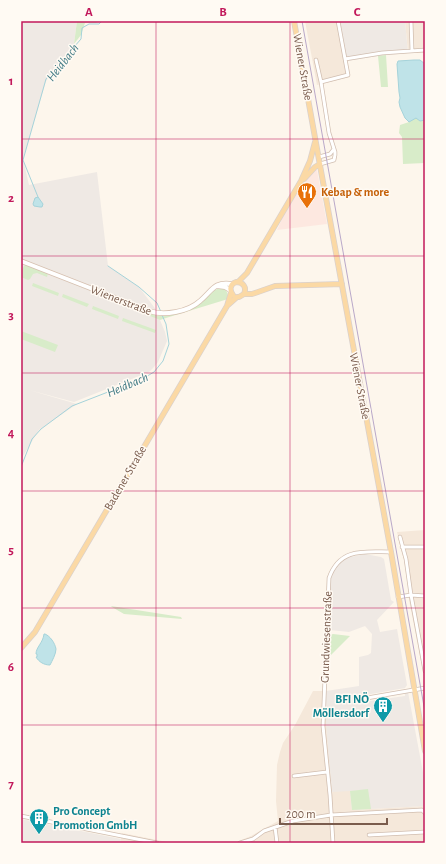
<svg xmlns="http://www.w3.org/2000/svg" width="446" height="864" viewBox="0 0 446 864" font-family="'Alegreya Sans',sans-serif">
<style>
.residential{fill:#f5e8da}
.commercial{fill:#fde8e0}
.industrial{fill:#efe9e4}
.green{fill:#d8ecc9}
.water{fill:#bfe3e8;stroke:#a5d3da}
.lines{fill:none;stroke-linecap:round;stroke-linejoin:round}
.stream{stroke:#a5d3da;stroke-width:1}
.street-casing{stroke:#d1beb0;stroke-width:4.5}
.secondary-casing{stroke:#d6c0b0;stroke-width:5.5}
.primary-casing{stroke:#dad1cd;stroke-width:6}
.street{stroke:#fff;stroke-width:3}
.secondary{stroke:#fff;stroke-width:4}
.primary{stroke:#fbd9a5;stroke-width:4.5}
.tram{stroke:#b9a8c9;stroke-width:1}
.grid{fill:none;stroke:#c2185b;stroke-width:1;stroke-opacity:0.55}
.labels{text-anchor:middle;stroke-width:3;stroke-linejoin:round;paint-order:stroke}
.street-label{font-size:12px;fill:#7a5c4d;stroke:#fffaf3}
.food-label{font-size:12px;font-weight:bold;fill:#c56008;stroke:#fffaf3;text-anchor:start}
.culture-label{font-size:12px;font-weight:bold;fill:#0d838f;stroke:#fffaf3;text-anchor:end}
.water-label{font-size:13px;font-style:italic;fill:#437c86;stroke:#fffaf3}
.neatline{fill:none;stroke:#c2185b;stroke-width:1.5}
.grid-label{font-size:13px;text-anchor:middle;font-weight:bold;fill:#c2185b}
</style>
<rect width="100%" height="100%" fill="#fdf6ec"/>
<path class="residential" d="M305 21H340L350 77 317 85Z
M405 21H425V53H408Z
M425 530V682L409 600V590L404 560 401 550 397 532Z
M313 691H326V724L350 791 352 810 425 806V843H234L251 836 278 821 276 801 277 765 280 752 283 743 295 725Z
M122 833 172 843H120Z"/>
<path class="commercial" d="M314 170H317L327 224 277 230 286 210 305 182Z"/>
<path class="industrial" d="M21 21H77L74 44 46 81 23 159 29 185 97 172 108 266 139 287 157 311 151 316 160 320 165 332 167 341 158 362 154 367 149 372 74 402 29 390 77 404 39 430 23 456 21 460Z
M340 21H405L408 53 378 56 347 61Z
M365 554 381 557 384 559 391 600 394 602 377 620 380 632 397 629 407 685 405 688 360 696 357 704 365 703 369 701 405 696V693L408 692 425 783V806L352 810 350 791 332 792 326 724V691L359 686V657L368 655 371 653 372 634 365 626 349 632 330 630 328 628 330 579 333 570 338 564 345 559 351 557Z
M21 819 121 839 120 843H21Z"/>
<path class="green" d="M77 21H99L96 23H85L81 35 74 44Z
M386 55 388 87H381L378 56Z
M416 117 420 121 425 120V163L403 164 402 137 399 133 400 125 409 122Z
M26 265 48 273 47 277 37 273 33 274 30 279 28 280 21 277V272L24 266Z
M33 283 59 293 58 296 32 286Z
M220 288C227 289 228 292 228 299L166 318 160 320 150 316 151 314C155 315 159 316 164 316 173 316 196 308 202 302 209 296 210 291 220 288Z
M63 294 89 304 87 307 62 297Z
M93 306 119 316 118 319 92 309Z
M123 318 156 330 155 333 122 321Z
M21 331 58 345 55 352 21 339Z
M111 606 181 617 182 619 124 614 112 607Z
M333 634 350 636 327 659 328 636Z
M368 789 371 809 352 810 350 791Z"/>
<path class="water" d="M414 60H420L425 64V120L420 121 416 118 409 122 405 118 400 107 399 102 400 98 399 92 397 64 398 61Z
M38 197 43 204 42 207H40L34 206 33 204 35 198Z
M44 634H45C50 636 55 643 56 649 56 654 52 661 50 665 44 665 39 662 36 657H37V654H36C36 647 43 643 44 634Z"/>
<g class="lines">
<path class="stream" d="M38 197 23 160 46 79 81 39 82 28 89 24H99L102 21
M108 266 139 287 157 303 161 312
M21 467 32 439 41 429 72 406 144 378 154 372 163 361 169 344 166 324 162 315"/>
<defs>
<path id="street" d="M411 21 412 51
M345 59 382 53 425 50
M316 60 321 82 329 133 335 152V155L334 160 320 164
M321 82 348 75 338 21
M319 157 330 154 334 149
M400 537 406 559 411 595 425 671
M402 547H425
M398 597 411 595 425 596
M361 699 425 688
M294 776 327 772
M21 816 157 843
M275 827 277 843
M369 835 425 832
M240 843 253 839 264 831 293 821 331 815 422 810 425 813
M333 843 330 795 323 726 329 578C340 547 365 552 391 552"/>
<path id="secondary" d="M21 261 149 311C164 316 188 312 200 301 212 291 214 281 232 284
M217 286 225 287 230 290"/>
<path id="primary" d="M294 21 323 182 391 552 425 751
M304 179 315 167 320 164
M238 282 247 273 301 181 310 161 315 142
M233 295C229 290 230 284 236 282 243 282 247 287 244 294
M228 305 237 297H239L244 294H252L258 292 275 286 342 284
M21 648 35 632 227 306 231 293"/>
</defs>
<use href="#street" class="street-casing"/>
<use href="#secondary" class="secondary-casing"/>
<use href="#primary" class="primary-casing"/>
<use href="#street" class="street"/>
<use href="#secondary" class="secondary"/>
<use href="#primary" class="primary"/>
<path class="tram" d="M302 21 425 712"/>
</g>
<path class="grid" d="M156 21V843M290 21V843M21 139H425M21 256H425M21 373H425M21 491H425M21 608H425M21 725H425"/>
<defs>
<symbol id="restaurant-pin" viewBox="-11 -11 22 30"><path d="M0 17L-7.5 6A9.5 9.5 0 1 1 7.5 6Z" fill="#e8710a" stroke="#fffaf3"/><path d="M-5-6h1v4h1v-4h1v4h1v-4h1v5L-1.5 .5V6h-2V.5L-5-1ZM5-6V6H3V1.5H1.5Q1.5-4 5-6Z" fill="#fff"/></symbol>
<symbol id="building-pin" viewBox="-11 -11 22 30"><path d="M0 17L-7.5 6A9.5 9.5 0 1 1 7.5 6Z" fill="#0f9aa8" stroke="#fffaf3"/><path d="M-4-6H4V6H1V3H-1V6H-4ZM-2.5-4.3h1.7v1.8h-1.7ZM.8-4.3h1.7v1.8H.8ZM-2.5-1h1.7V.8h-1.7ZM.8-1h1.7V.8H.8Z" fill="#fff"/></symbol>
</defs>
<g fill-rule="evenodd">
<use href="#restaurant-pin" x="296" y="181" width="22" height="30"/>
<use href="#building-pin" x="372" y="695" width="22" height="30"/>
<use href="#building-pin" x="28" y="807" width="22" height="30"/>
</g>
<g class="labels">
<g class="street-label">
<text transform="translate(303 67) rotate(80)" y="4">Wiener Straße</text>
<text transform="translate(121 300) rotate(21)" y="4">Wienerstraße</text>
<text transform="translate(360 386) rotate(79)" y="4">Wiener Straße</text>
<text transform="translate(125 478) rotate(-60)" y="4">Badener Straße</text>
<text transform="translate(326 637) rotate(-88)" y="4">Grundwiesenstraße</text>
</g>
<g class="food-label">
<text x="321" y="196">Kebap &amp; more</text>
</g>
<g class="culture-label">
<text x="369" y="703">BFI NÖ<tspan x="369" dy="14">Möllersdorf</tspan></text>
<text x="53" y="815" text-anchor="start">Pro Concept<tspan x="53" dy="14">Promotion GmbH</tspan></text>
</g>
<g class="water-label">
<text transform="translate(62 62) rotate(-52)" y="5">Heidbach</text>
<text transform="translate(127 384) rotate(-23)" y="5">Heidbach</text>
</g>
</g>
<rect width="446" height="864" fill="none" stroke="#fffaf3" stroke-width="44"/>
<path d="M280 818v6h107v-6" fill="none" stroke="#7a5c4d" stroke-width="2"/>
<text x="286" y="818" font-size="12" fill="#7a5c4d" stroke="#fffaf3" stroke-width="3" paint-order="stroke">200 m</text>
<rect x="22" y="22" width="402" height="820" class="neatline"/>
<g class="grid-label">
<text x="89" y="16">A</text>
<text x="223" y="16">B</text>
<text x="357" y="16">C</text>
<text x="11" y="85">1</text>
<text x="11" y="202">2</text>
<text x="11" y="319">3</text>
<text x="11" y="437">4</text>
<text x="11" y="554">5</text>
<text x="11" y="671">6</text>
<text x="11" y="788">7</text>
</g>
</svg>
